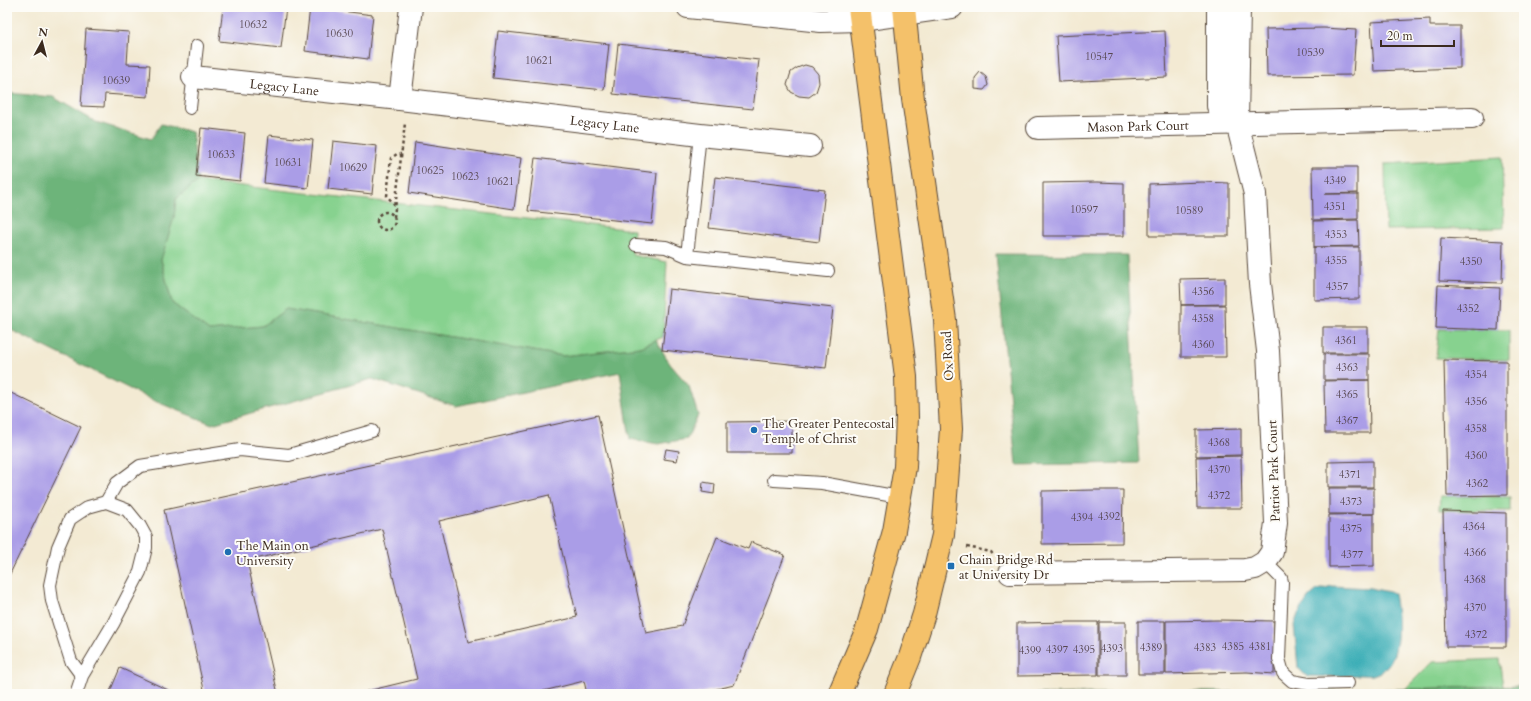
<svg xmlns="http://www.w3.org/2000/svg" width="1531" height="701" viewBox="0 0 1531 701" font-family="Cardo,serif">
<style>
.green{fill:#87d28f;stroke:#617e56}
.forest{fill:#6db47a;stroke:#546f4c}
.water{fill:#3eafb7;stroke:#3c6c6a}
.building{fill:#aa9de7;fill-rule:evenodd}
.lines{fill:none;stroke-linecap:round;stroke-linejoin:round}
.lane-casing{stroke:#574739;stroke-width:14}
.street-casing{stroke:#574739;stroke-width:24}
.primary-casing{stroke:#574739;stroke-width:24}
.path{stroke:#574739;stroke-width:2.5;stroke-dasharray:3 3;stroke-linecap:butt}
.lane{stroke:#fff;stroke-width:12}
.street{stroke:#fff;stroke-width:22}
.primary{stroke:#f4c16a;stroke-width:22}
.poi-dot{fill:#1f6fb2;stroke:#fdfcf7;stroke-width:1.5}
.labels{text-anchor:middle;stroke-width:4;stroke-linejoin:round;paint-order:stroke}
.number-label{font-size:11px;fill:#574750}
.street-label{font-size:13px;fill:#3b2a1e;stroke:#fdfcf7}
.poi-label{font-size:13px;fill:#3b2a1e;stroke:#fdfcf7;text-anchor:start}
</style>
<rect width="100%" height="100%" fill="#fdfcf7"/>
<filter id="ink" filterUnits="userSpaceOnUse"><feTurbulence type="fractalNoise" baseFrequency=".025" numOctaves="2"/><feDisplacementMap in="SourceGraphic" scale="8" xChannelSelector="R" yChannelSelector="G"/><feConvolveMatrix kernelMatrix="1 2 1 2 8 2 1 2 1" color-interpolation-filters="sRGB"/></filter>
<filter id="wash" filterUnits="userSpaceOnUse"><feTurbulence type="fractalNoise" baseFrequency=".012" numOctaves="4" result="noise"/><feDisplacementMap in="SourceGraphic" scale="16" xChannelSelector="R" yChannelSelector="G"/><feGaussianBlur stdDeviation="0.9" result="paint"/><feColorMatrix in="noise" values="0 0 0 0 0 0 0 0 0 0 0 0 0 0 0 0 0 1.4 0 .05"/><feComposite in="paint" operator="in"/></filter>
<g filter="url(#wash)">
<rect width="100%" height="100%" fill="#f3ead3"/>
<path class="green" d="M1502 157 1504 228 1386 230 1385 164Z
M198 181 634 230 632 255 667 262 663 337 641 347 563 356 286 309 263 326 209 331 172 303 161 259 174 217 176 199Z
M1439 329 1509 330V360L1436 358Z
M1440 496 1510 497V511L1439 510Z
M1499 659 1503 686 1405 689 1432 662Z"/>
<path class="forest" d="M7 93 53 97 96 122 151 139 161 124 192 132 198 181 176 199 174 217 161 260 172 303 209 331 263 326 286 309 563 356 641 347 656 340 670 364 689 386 698 415 687 439 658 444 630 439 620 372 456 406 372 379 212 424 152 400 7 328Z
M996 254 1127 255 1139 463 1016 465Z
M1524 686V694H1021L1361 690Z"/>
<path class="water" d="M1332 586 1370 588 1394 593C1398 617 1405 666 1373 675 1370 676 1365 675 1361 675 1342 676 1325 677 1306 676L1298 668 1294 625 1298 614 1308 598 1317 590Z"/>
<g id="blocks">
<path class="building" d="M223 7H286L281 48 219 41Z
M310 7 373 15 368 59 305 51Z
M1430 19V26H1460V68L1374 71 1371 22Z
M1324 28 1356 30 1353 75 1267 76 1266 29Z
M86 29 129 32 127 64 150 65 148 97 105 94 104 107 81 106Z
M498 31 609 44 604 90 493 78Z
M1165 31 1167 77 1059 82 1056 36Z
M618 44 759 60 753 109 613 94Z
M805 65 812 67 818 74 819 83 816 92 809 97 799 96 791 92 787 85 791 72 797 68Z
M980 72 986 77 988 85 984 90 975 89V78Z
M201 128 245 133 240 181 196 176Z
M269 135 313 140 308 188 264 183Z
M333 141 377 146 372 194 328 189Z
M415 142 521 158 514 209 409 193Z
M535 158 657 173 652 224 528 211Z
M1312 167H1357V193L1325 194H1358V219L1313 220Z
M715 177 825 190 819 242 709 228Z
M1097 182 1124 183V236H1043V183Z
M1202 182 1229 183V236H1149V184Z
M1358 220 1359 246 1314 247V221Z
M1441 238 1503 241 1502 283 1439 281Z
M1314 247H1359V299L1314 300Z
M1225 278V304L1181 305 1180 279Z
M1438 285 1500 288 1498 330 1436 328Z
M669 289 833 308 826 368 662 350Z
M1181 305H1225L1226 357H1181Z
M1323 327H1368V353H1323Z
M1324 354H1369V380H1324Z
M1444 360 1507 361V495L1447 496Z
M1369 380 1370 433H1325L1324 381Z
M7 391 81 427 7 580Z
M598 415 646 633 682 626 717 537 748 549 751 542 785 555 734 685 696 694H587L584 681 531 694H355L417 679 382 529 247 561 278 694H205L164 510ZM549 495 577 617 468 642 439 521Z
M792 421V453H727V422Z
M1241 429V455L1196 456V430Z
M666 449 679 451 677 461 664 459Z
M1241 456 1242 508H1197L1196 457Z
M1373 461V487H1328V462Z
M703 482 715 484 714 494 702 492Z
M1329 488H1374V514H1329Z
M1096 490H1123L1122 543 1042 544V491Z
M1443 511 1506 513V647H1446Z
M1374 514V566L1329 567V515Z
M1218 620 1274 621V674L1247 672 1166 674V621Z
M1138 621H1165V674H1138Z
M1071 622H1098V675L1017 676V623Z
M1099 622H1126V675H1099Z
M120 668 177 694H109Z"/>
</g>
</g>
<g filter="url(#ink)">
<use href="#blocks" fill-opacity="0" stroke="#574739" stroke-width="1"/>
<g class="lines">
<defs>
<path id="lane" d="M190 108 197 46
M700 135 687 256 828 271
M636 245 666 247 687 256
M774 480 822 483 899 497
M106 502 117 483 140 466 240 450 289 455 372 431
M1265 562 1281 578 1282 582 1279 659 1283 673 1292 681 1309 684 1348 683
M76 694 82 676 113 624 140 572 146 548V537L140 526 127 510 106 502 88 507 70 519 58 547 50 585 52 601 71 661 82 676"/>
<g id="street">
<path id="s1" d="M411 7 400 99 700 135 810 146"/>
<path d="M688 7 821 21 861 20 952 7"/>
<path d="M1218 7V106L1237 123"/>
<path id="s2" d="M193 77 400 99"/>
<path id="s3" d="M1038 128 1472 118"/>
<path d="M1010 573 1245 570 1255 568 1265 562 1272 552 1276 523 1268 351 1260 284 1255 194 1237 123 1239 7"/>
</g>
<path id="primary" d="M839 694 867 629 894 531 905 467 907 417 906 377 859 7
M895 694 910 657 924 614 943 535 951 429 945 320 913 99 904 7"/>
</defs>
<use href="#lane" class="lane-casing"/>
<use href="#street" class="street-casing"/>
<use href="#primary" class="primary-casing"/>
<path class="path" d="M395 205 387 196 391 158 397 154H401
M377 221a9 9 0 1 1 18 0a9 9 0 1 1-18 0Z
M394 217 405 123
M967 547 991 552 994 556"/>
<use href="#lane" class="lane"/>
<use href="#street" class="street"/>
<use href="#primary" class="primary"/>
</g>
</g>
<g class="poi-dot">
<circle cx="754" cy="430" r="4"/>
<circle cx="228" cy="552" r="4"/>
<rect x="947" y="562" width="8" height="8" rx="2"/>
</g>
<g class="labels">
<g class="number-label">
<text x="253" y="28">10632</text>
<text x="339" y="37">10630</text>
<text x="1310" y="56">10539</text>
<text x="1099" y="60">10547</text>
<text x="539" y="64">10621</text>
<text x="116" y="84">10639</text>
<text x="221" y="158">10633</text>
<text x="288" y="166">10631</text>
<text x="353" y="171">10629</text>
<text x="430" y="174">10625</text>
<text x="465" y="180">10623</text>
<text x="1335" y="184">4349</text>
<text x="500" y="185">10621</text>
<text x="1335" y="210">4351</text>
<text x="1084" y="213">10597</text>
<text x="1189" y="214">10589</text>
<text x="1336" y="238">4353</text>
<text x="1336" y="264">4355</text>
<text x="1471" y="265">4350</text>
<text x="1337" y="290">4357</text>
<text x="1203" y="295">4356</text>
<text x="1468" y="312">4352</text>
<text x="1203" y="322">4358</text>
<text x="1346" y="344">4361</text>
<text x="1203" y="348">4360</text>
<text x="1347" y="371">4363</text>
<text x="1476" y="378">4354</text>
<text x="1347" y="398">4365</text>
<text x="1476" y="405">4356</text>
<text x="1347" y="424">4367</text>
<text x="1476" y="432">4358</text>
<text x="1219" y="446">4368</text>
<text x="1476" y="459">4360</text>
<text x="1219" y="473">4370</text>
<text x="1350" y="478">4371</text>
<text x="1477" y="487">4362</text>
<text x="1219" y="499">4372</text>
<text x="1351" y="505">4373</text>
<text x="1109" y="520">4392</text>
<text x="1082" y="521">4394</text>
<text x="1474" y="530">4364</text>
<text x="1351" y="532">4375</text>
<text x="1475" y="556">4366</text>
<text x="1352" y="558">4377</text>
<text x="1475" y="583">4368</text>
<text x="1475" y="611">4370</text>
<text x="1476" y="638">4372</text>
<text x="1233" y="650">4385</text>
<text x="1260" y="650">4381</text>
<text x="1151" y="651">4389</text>
<text x="1205" y="651">4383</text>
<text x="1112" y="652">4393</text>
<text x="1057" y="653">4397</text>
<text x="1084" y="653">4395</text>
<text x="1030" y="654">4399</text>
</g>
<g class="street-label">
<text dy="5" stroke="none"><textPath href="#s2" startOffset="92">Legacy Lane</textPath></text>
<text dy="5" stroke="none"><textPath href="#s1" startOffset="299">Legacy Lane</textPath></text>
<text dy="5" stroke="none"><textPath href="#s3" startOffset="100">Mason Park Court</textPath></text>
<text transform="translate(947 356) rotate(-93)" y="5">Ox Road</text>
<text transform="translate(1273 471) rotate(-92)" y="5">Patriot Park Court</text>
</g>
<g class="poi-label">
<text x="762" y="428">The Greater Pentecostal<tspan x="762" dy="15">Temple of Christ</tspan></text>
<text x="236" y="550">The Main on<tspan x="236" dy="15">University</tspan></text>
<text x="959" y="564">Chain Bridge Rd<tspan x="959" dy="15">at University Dr</tspan></text>
</g>
</g>
<rect width="1531" height="701" fill="none" stroke="#fdfcf7" stroke-width="24"/>
<g transform="translate(42 42) rotate(7)" stroke="#fdfcf7" stroke-width="3" paint-order="stroke">
<path d="M0-3L7 15L0 10L-7 15Z" fill="#3b2a1e"/>
<text y="-6" font-size="11" font-weight="bold" text-anchor="middle" fill="#3b2a1e">N</text>
</g>
<path d="M1381 40v6h73v-6" fill="none" stroke="#3b2a1e" stroke-width="2"/>
<text x="1387" y="40" font-size="12" fill="#3b2a1e" stroke="#fdfcf7" stroke-width="3" paint-order="stroke">20 m</text>
</svg>
